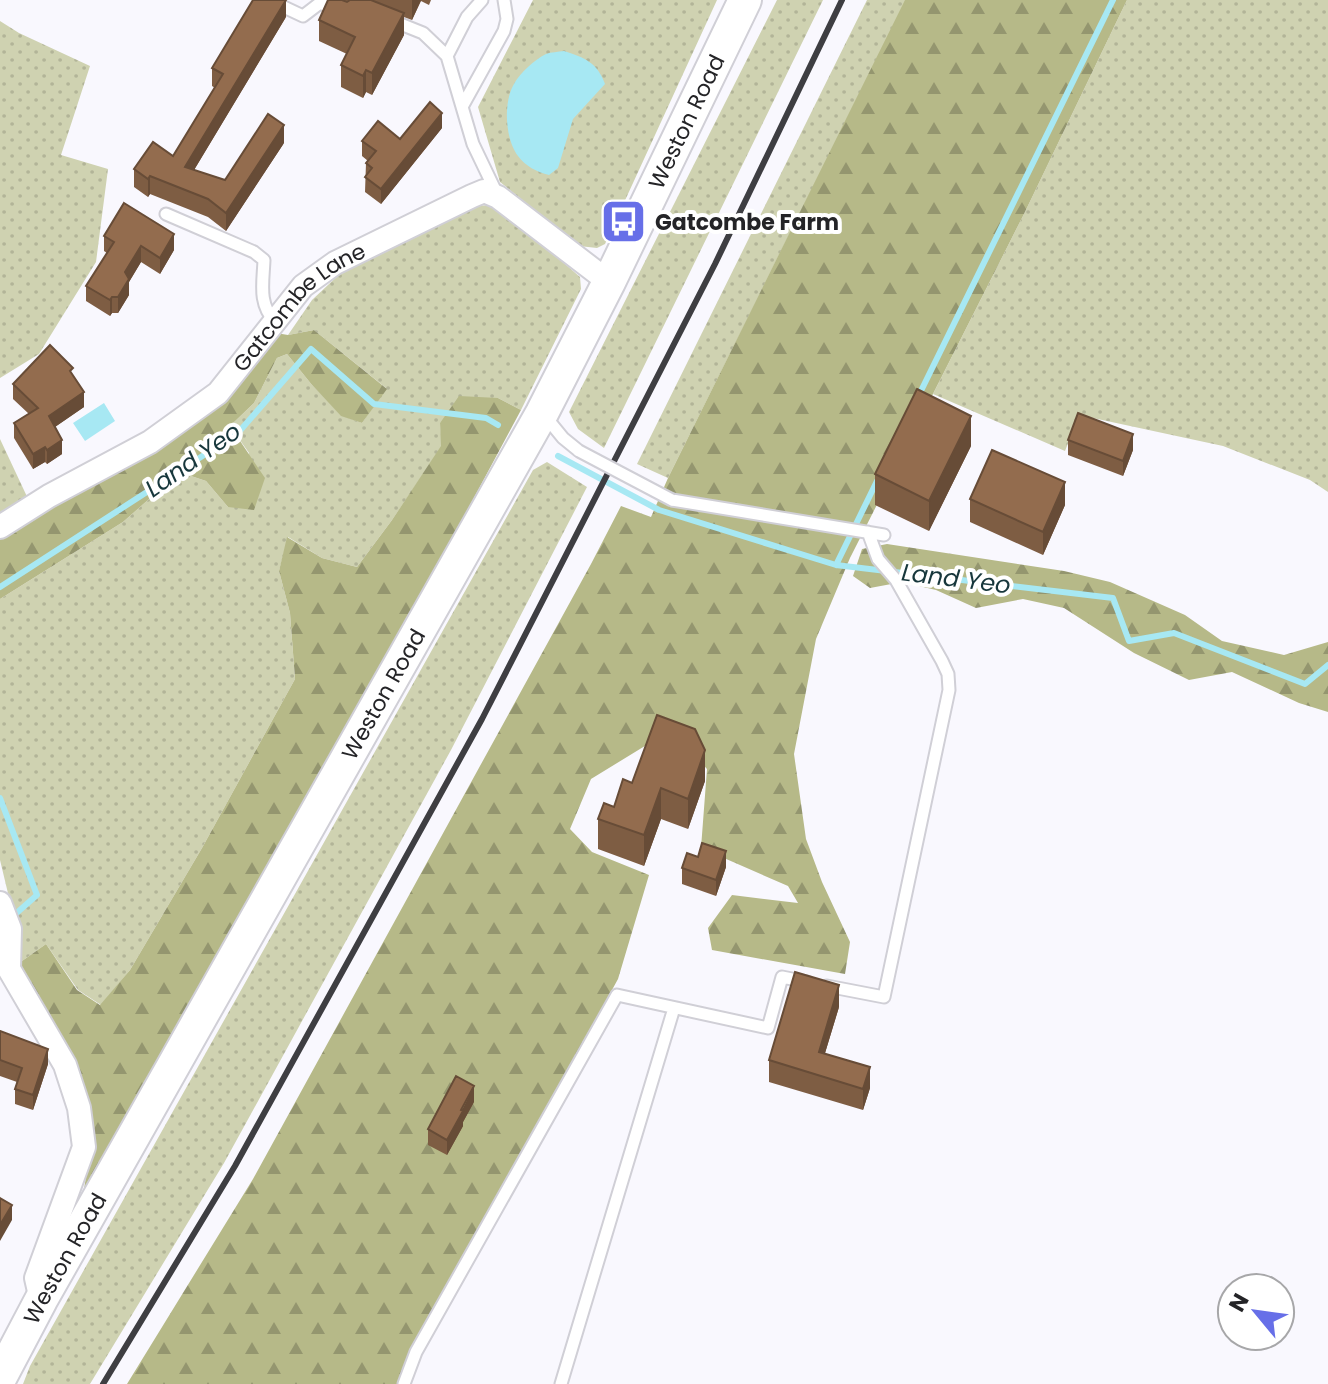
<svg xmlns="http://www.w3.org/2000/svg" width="1328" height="1384" viewBox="0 0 1328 1384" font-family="Poppins,sans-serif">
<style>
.grass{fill:url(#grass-dots)}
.forest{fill:url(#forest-firs)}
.water{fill:#a7e8f3}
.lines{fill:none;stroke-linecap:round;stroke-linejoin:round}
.stream{stroke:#a7e8f3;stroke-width:6}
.lane-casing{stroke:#d0cfd6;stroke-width:15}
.street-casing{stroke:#d0cfd6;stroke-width:26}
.secondary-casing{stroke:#d0cfd6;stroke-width:36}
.lane{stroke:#fff;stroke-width:11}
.street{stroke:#fff;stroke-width:22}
.secondary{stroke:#fff;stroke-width:32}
.rail{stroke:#3e3e42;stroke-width:6}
.lane-bridge-casing{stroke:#d0cfd6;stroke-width:15;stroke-linecap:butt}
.lane-bridge{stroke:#fff;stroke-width:11}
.wall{fill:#7e5d43}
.shaded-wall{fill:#674c37}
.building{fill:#936c4e;stroke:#674c37;stroke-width:2}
.labels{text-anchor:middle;stroke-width:8;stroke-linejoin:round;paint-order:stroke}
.street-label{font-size:22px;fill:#242427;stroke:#fff}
.poi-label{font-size:22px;font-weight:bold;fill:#242427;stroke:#fff;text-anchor:start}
.water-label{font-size:24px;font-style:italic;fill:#17373c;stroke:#fff}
</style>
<defs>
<pattern id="grass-dots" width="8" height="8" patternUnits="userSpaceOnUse" patternTransform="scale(2)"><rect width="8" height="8" fill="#cfd2b1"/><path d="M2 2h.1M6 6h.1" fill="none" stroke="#b2b498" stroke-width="1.8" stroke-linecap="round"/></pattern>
<pattern id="forest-firs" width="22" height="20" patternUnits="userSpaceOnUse" patternTransform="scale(2)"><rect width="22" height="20" fill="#b6b988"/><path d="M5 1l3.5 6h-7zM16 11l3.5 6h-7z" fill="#94966f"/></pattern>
</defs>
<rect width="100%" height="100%" fill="#f9f8fe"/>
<path class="grass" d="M533 0H717L605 244 597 248 579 246 500 182 478 107Z
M777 0H823L604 448 578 429 569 412Z
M867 0H906L668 478 637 464Z
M1127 0H1328V492L1310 480 1223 446 1079 415 1065 451 933 394 1024 214Z
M0 21 19 33 90 66 61 155 108 169 96 262 39 354 0 378Z
M493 205 503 210 580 277 581 289 521 410 498 398 440 423 442 446 392 520 357 567 322 558 288 537 279 571 290 613 295 679 202 848 130 970 101 1005 78 990 46 944 15 966 12 910 0 860V599L123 522 157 492 188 475 206 481 228 507 249 453 230 426 254 403 277 358 287 354 312 385 341 415 362 423 386 388 314 330 288 335 312 300 346 268 471 206Z
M0 439 30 503 0 521Z
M547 462 587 487 451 750 224 1163 90 1384H23L30 1366 533 470Z"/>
<path class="forest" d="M905 0H1127L1024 214 850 558 816 639 794 754 806 839 822 882 850 942 845 974 712 950 708 928 732 895 798 903 788 886 701 848 707 769 671 730 591 779 570 829 592 852 649 875 618 979 397 1384H127L253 1179 591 564 621 506 651 517 668 478Z
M314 330 387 389 362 423 341 416 312 385 287 354 277 358 254 403 230 426 265 478 254 510 228 507 206 481 188 475 157 492 123 522 0 599V521L181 412 276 333 288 335Z
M459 396 498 398 521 410 353 724 177 1031 84 1189 91 1146 15 966 46 944 77 990 100 1005 130 970 202 848 295 679 290 613 279 571 287 537 322 558 357 567 392 520 441 446 440 423Z
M887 544 1064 571 1110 582 1185 615 1222 641 1284 655 1328 642V712L1299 703 1232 672 1189 680 1134 653 1064 608 1023 599 976 608 936 590 902 582 870 588 853 576 862 549Z"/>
<path class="water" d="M564 51C585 58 597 62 605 84L573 119 558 168 549 175C537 172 525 166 518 156 505 139 503 102 514 84 520 73 534 60 546 54 551 52 558 52 564 51Z
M104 403 115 421 85 441 73 423Z"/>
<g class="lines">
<path class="stream" d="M917 399 1113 0
M558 456 659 510 836 565 1113 598 1129 641 1174 633 1305 684 1328 665
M836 565 877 481
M0 587 238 433 311 349 374 404 486 418 498 425
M0 798 37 895 12 917"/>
<defs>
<path id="lane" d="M269 0 303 16 320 3 338 11
M393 21 423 33 447 56 473 144 496 192
M447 56 467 17 482 0
M463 105 504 31 507 19 504 0
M166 214 254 252 264 260C263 284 258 303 275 322
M545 416 563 438 579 451
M672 500 884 535
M827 986 884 997 949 690 948 674 942 661 896 580 878 559 868 532
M404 1384 416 1352 617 995 768 1028 782 977 807 982
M561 1384 674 1008"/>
<g id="street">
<path id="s1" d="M0 527 49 496 150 442 218 393 303 286 335 263 472 196 484 191 498 197 609 282"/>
<path d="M0 903 10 929 9 969 65 1065 79 1108 84 1147 36 1278 41 1300"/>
</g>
<g id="secondary">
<path id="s2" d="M0 1378 41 1300 542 413 609 282 745 0"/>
</g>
</defs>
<use href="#lane" class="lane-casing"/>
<use href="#street" class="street-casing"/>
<use href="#secondary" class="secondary-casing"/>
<use href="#lane" class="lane"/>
<use href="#street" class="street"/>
<use href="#secondary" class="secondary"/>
<path class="rail" d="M103 1384 235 1166 482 719 715 264 842 0"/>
<defs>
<path id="lane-bridge" d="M579 451 672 500"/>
</defs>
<use href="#lane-bridge" class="lane-bridge-casing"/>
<use href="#lane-bridge" class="lane-bridge"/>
</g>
<path class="wall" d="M328 0H431L429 5 421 1 412 20 404 17V35L372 95 366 92 363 98 341 87V65L347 54 319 41V20Z
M286 17 194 170 225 180 284 143 226 231 208 217 150 194 148 197 134 187V169L173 156 215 88 212 86V68Z
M442 128 381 204 365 192 366 163 368 161 362 156V141L400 139Z
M104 236 174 250 160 274 141 262 129 282V295L118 313H112L110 316 86 301V286L107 253 104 251Z
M73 376 84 407 55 427 62 454 47 464 45 462 33 469 14 438V423L29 414 13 399V384Z
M1068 440 1133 450 1123 476 1068 455Z
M971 446 929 531 875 505V474Z
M970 499 1065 505 1043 555 970 522Z
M705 781 688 829 661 819 644 866 598 849V819L614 807 632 783Z
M726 867 716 896 682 884V868Z
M839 1007 825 1053 870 1088 863 1110 769 1082V1060Z
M0 1031 48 1064 33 1110 15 1104V1089L17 1082 0 1076Z
M474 1102 463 1122V1126L447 1155 428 1145V1129Z"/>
<path class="shaded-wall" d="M286 0V17L185 185V167Z
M412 0H421L412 20Z
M404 13V35L372 95V73Z
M366 70V92L363 98V76Z
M442 113V128L381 204V189Z
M284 125V143L226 231V213Z
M150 176V194L148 197V179Z
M174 234V250L160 274V258Z
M141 246V262L129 282V295L118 313V297L125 272Z
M112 297V313L110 316V300Z
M84 392V407L49 431V416Z
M971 416V446L929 531V501Z
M1133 434V450L1123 476V461Z
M62 440V454L47 464V450Z
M45 447V462L33 469V454Z
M1065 482V505L1043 555V532Z
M705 750V781L688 829V799Z
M661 788V819L644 866V835Z
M726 851V867L716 896V880Z
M839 985V1007L819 1073V1052Z
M48 1049V1064L33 1110V1095Z
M870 1067V1088L863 1110V1089Z
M474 1086V1102L463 1122V1126L447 1155V1140Z
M12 1205V1220L0 1241V1225Z"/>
<path class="building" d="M253 0H286L185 167 225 180 268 114 284 125 226 213 208 199 150 176 148 179 134 169 153 142 173 156 223 74 212 68Z
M328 0H342L347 2 350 0H371L404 13 372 73 366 70 363 76 341 65 355 37 319 20Z
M430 102 442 113 381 189 365 177 372 168 366 163 376 151 362 141 378 121 400 139Z
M124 203 174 234 160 258 141 246 125 272 129 279 118 297H112L110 300 86 286 114 242 104 236Z
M50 345 73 368 70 371 84 392 49 416 62 440 47 450 45 447 33 454 14 423 38 408 13 384Z
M917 389 971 416 929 501 875 474Z
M1078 413 1133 434 1123 461 1068 440Z
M992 450 1065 482 1043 532 970 499Z
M657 715 695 729 705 750 688 799 661 788 644 835 598 819 604 803 614 807 623 779 632 783Z
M702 843 726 851 716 880 682 868 687 853 698 857Z
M795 972 839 985 819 1052 870 1067 863 1089 769 1060Z
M0 1031 48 1049 33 1095 15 1089 22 1068 0 1060Z
M456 1076 474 1086 461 1110 463 1111 447 1140 428 1129Z
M0 1198 12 1205 0 1225Z"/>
<defs>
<symbol id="bus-square" viewBox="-11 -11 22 22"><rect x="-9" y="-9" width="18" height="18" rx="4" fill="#676fe8" stroke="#fff"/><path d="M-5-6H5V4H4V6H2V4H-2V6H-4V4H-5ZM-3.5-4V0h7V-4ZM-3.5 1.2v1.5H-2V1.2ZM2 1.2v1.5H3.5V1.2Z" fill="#fff"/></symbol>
</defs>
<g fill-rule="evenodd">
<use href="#bus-square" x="598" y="196" width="51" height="51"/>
</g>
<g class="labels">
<g class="street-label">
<text dy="8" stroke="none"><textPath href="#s2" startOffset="1432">Weston Road</textPath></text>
<text dy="8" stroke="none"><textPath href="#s1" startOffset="376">Gatcombe Lane</textPath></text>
<text dy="8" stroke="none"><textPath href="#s2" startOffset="784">Weston Road</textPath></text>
<text dy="8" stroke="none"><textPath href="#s2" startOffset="136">Weston Road</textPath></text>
</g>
<g class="poi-label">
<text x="655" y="230">Gatcombe Farm</text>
</g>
<g class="water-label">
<text transform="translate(193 460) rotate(-35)" y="8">Land Yeo</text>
<text transform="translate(956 579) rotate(7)" y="8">Land Yeo</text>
</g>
</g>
<g transform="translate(1256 1312) rotate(299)"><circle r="38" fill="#ffffff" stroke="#a7a7a9" stroke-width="2"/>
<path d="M0-6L14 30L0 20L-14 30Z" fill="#676fe8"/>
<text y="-12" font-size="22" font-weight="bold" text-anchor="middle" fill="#242427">N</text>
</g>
</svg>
